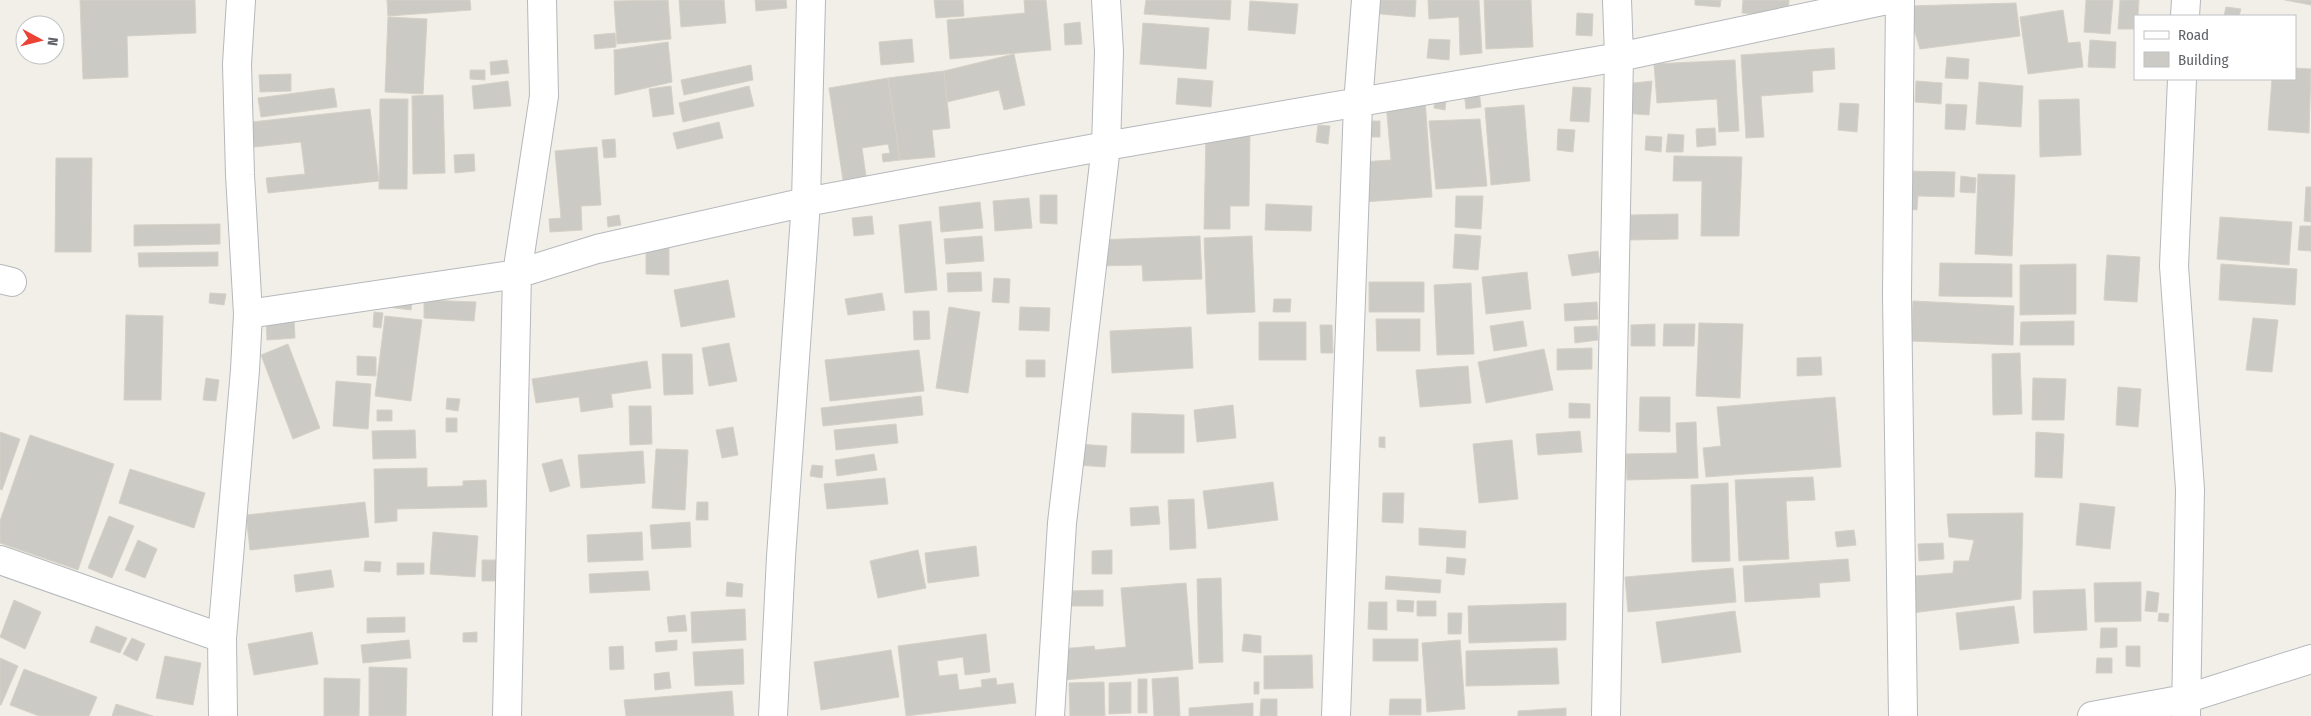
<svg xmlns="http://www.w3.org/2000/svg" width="2311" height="716" viewBox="0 0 2311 716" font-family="'Fira Sans Condensed',sans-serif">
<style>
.building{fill:#cccac5;stroke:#d6d1c6}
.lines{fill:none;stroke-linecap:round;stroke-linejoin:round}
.minor-casing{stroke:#b5b8bc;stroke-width:30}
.minor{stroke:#fff;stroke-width:28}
</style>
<rect width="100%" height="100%" fill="#f1efe8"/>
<path class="building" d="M80 0H195L196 33 127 36 128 77 83 79Z
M387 0H470L471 10 388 16Z
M668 0 671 39 617 44 614 1Z
M679 0H724L726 23 681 27Z
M755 0H786L787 8 756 11Z
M934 0H963L964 16 936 18Z
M1024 0H1046L1051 50 950 59 947 20 1025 13Z
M1146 0H1231L1230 20 1144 14Z
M1371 0H1416L1415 17 1370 13Z
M1428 0H1479L1482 53 1460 55 1459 17 1429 19Z
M1484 0H1531L1533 47 1486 49Z
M1695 0H1721L1720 7 1695 5Z
M1743 0H1789L1788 16 1742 13Z
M2086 0H2113L2110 34 2084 32Z
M2120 0H2139L2138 16H2135V29H2118Z
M2285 0H2311V5Z
M1250 1 1298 4 1295 34 1248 30Z
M2016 3 2020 36 1920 49 1907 6Z
M2226 7 2241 9 2239 16H2224Z
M2063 10 2068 43 2080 42 2083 67 2028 74 2020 17Z
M1577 13 1593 14 1592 36 1576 35Z
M388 17 427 19 423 94 385 92Z
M1080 22 1082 44 1065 45 1064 24Z
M1143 23 1209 28 1206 69 1140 64Z
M615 33 616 47 595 49 594 35Z
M912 39 914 62 881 65 879 42Z
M1429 39 1450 40 1449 60 1427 58Z
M2090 40 2116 42 2115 68 2088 67Z
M668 42 672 82 615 95 614 50Z
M1834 48 1835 69 1812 71 1813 92 1761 96 1764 137 1746 138 1741 55Z
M1014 54 1025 105 1004 110 999 90 947 102 944 71Z
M1947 57 1969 59 1968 79 1945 78Z
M507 60 509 73 491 75 490 62Z
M1735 60 1739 131 1719 132 1717 99 1657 103 1654 64Z
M751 65 753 80 684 95 681 80Z
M2295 68 2311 69 2309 133 2268 130 2272 79H2295Z
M470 70H485V80L470 79Z
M944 71 950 128 932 130 935 157 900 160 888 78Z
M291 74V91L260 92 259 75Z
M888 78 900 160 883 162 882 154 890 153 888 144 862 148 866 176 843 180 829 88Z
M1178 78 1213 81 1211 107 1176 104Z
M508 81 511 106 474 109 472 86Z
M1652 81 1649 115 1623 113 1625 84Z
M1916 81 1942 83 1941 104 1915 102Z
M1979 82 2023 86 2021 127 1976 124Z
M671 86 674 114 653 117 649 89Z
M749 86 754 106 683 122 679 103Z
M1573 87 1591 88 1589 122 1570 121Z
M334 88 337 107 261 117 258 98Z
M1479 90 1481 107 1466 109 1464 92Z
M1436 92H1447L1445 110 1434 108Z
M443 95 445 173 413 174 412 96Z
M380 99H408L407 189H379Z
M1425 99 1432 197 1364 202 1361 162 1391 160 1386 103Z
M2079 99 2081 155 2040 157 2039 100Z
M1840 103 1859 104 1857 132 1838 130Z
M1946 104 1967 105 1965 130 1945 129Z
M1524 105 1530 181 1491 185 1485 108Z
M370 109 379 181 268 193 266 178 305 174 301 142 254 147 252 122Z
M1480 119 1487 186 1436 189 1429 121Z
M1366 121H1380V137H1366Z
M719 122 723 138 677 149 673 133Z
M1318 125 1330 126 1328 144 1316 142Z
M1715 128 1716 145 1697 147 1696 129Z
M1558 129 1575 130 1573 152 1557 150Z
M1206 133H1250L1249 206H1230V229H1204Z
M1668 134 1684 135 1683 152H1666Z
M1646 136 1662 137 1661 152 1645 150Z
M615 139 616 157 604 158 602 140Z
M597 147 601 205 581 206 582 230 550 232 549 219 561 218 555 151Z
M474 154 475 171 455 173 454 155Z
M1674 156 1742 157 1739 236H1701L1702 181H1673Z
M56 158H92L91 252H55Z
M1904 171 1955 172 1954 197 1918 196 1917 210 1903 209Z
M1978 174 2015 175 2012 256 1975 254Z
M1961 176 1976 178 1975 193 1960 192Z
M2306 187H2311V222L2304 221Z
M1040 195H1057V224L1040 223Z
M1456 196H1483L1481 229 1455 227Z
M1029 198 1032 228 995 231 993 201Z
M980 202 983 228 941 232 939 207Z
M1266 204 1312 206 1311 231 1265 230Z
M1678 214V239L1630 240V215Z
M619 215 621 225 608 227 607 217Z
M872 216 874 234 854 236 852 218Z
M2220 217 2292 222 2289 265 2217 259Z
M931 221 937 290 905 293 899 225Z
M220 224V244L134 246V225Z
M2300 226H2311V251L2298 250Z
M1455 234 1481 236 1478 270 1453 268Z
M982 236 984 261 946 264 944 239Z
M1200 236 1202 279 1143 281 1142 265 1098 266 1097 240Z
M1252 236 1255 312 1207 314 1204 238Z
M646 245H669V275L646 274Z
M1598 251 1601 272 1572 276 1568 255Z
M218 252V266L139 267 138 253Z
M2107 255 2140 257 2137 302 2104 300Z
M1940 263 2012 264V297L1939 296Z
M2076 264V314L2020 315V265Z
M2221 264 2297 269 2295 305 2219 300Z
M981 272 982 291 948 292 947 273Z
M1527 272 1531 309 1486 314 1482 277Z
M994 278 1010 279 1009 303 992 302Z
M728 280 735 317 681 327 674 290Z
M1369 282H1424V312H1369Z
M1471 283 1474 354 1437 355 1434 285Z
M210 293 226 294 224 305 209 303Z
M882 293 885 310 848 315 845 299Z
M389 298 412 301 411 310 388 307Z
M1274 299H1291L1290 312H1273Z
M424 300 476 302 474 321 424 318Z
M1913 301 2014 306 2013 345 1911 341Z
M1597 302 1598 319 1565 321 1564 304Z
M949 307 980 312 968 393 936 388Z
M1020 307 1050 308 1049 331 1019 330Z
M913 311H929L930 339 914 340Z
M374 312 383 313 381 328 373 327Z
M126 315 163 316 161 400H124Z
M385 316 422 320 411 401 375 396Z
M294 317 295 338 267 340 266 319Z
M2253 318 2278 320 2272 372 2246 370Z
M1376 319H1420V351H1377Z
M1523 321 1527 346 1494 351 1490 326Z
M2074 321V345H2020L2021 322Z
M1259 322H1306V360H1259Z
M1699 323 1743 324 1740 398 1696 396Z
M1655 324V346H1631V325Z
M1664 324H1695L1694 346H1663Z
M1320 325H1332L1333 353H1321Z
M1597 326 1598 340 1575 343 1574 327Z
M1191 327 1193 368 1112 373 1110 331Z
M729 343 737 381 709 386 702 348Z
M288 344 320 428 293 439 261 355Z
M1592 348V369L1557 370V349Z
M1544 349 1553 390 1486 403 1478 362Z
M919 350 924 391 830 401 825 360Z
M2020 353 2022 414 1993 415 1992 354Z
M662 354H692L693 394 664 395Z
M357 356 376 357V376L357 375Z
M1821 357 1822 375 1797 376V358Z
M1026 360H1045V377H1026Z
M647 361 651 388 611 394 613 407 581 412 579 397 536 403 532 379Z
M1468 366 1471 403 1420 407 1416 370Z
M206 378 219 380 216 401 203 400Z
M2033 378 2066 379 2064 420H2032Z
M336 381 371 384 368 429 333 426Z
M2118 387 2141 389 2138 427 2116 425Z
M921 396 923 415 823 426 821 408Z
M1640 397H1670V432L1639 431Z
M1835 397 1841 467 1706 477 1703 448 1721 446 1717 407Z
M447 398 460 399 458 411 446 409Z
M1569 403 1590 404V418H1569Z
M1233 405 1236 438 1197 442 1194 410Z
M629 406H651L652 444 630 445Z
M377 410H392V421H377Z
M1132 413 1184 415V453H1131Z
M446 418H457V432H446Z
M1696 422 1698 478 1627 480 1626 454 1677 453 1676 423Z
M896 424 898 443 836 450 834 430Z
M733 427 738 455 722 458 716 430Z
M415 430 416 458 373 459 372 431Z
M1580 431 1582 452 1538 455 1536 434Z
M0 432 20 439 2 490 0 489Z
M2036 432 2064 434 2062 478 2035 477Z
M30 435 114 464 78 570 0 543V521Z
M1379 437H1385V448L1379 447Z
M1512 440 1518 499 1479 503 1473 444Z
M1078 444 1107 446 1105 467 1077 465Z
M656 449 688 450 685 510 652 508Z
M643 451 645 483 581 488 578 455Z
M874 454 877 470 837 476 835 460Z
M562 459 570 486 550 492 542 464Z
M812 465 823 466 822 478 810 476Z
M427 468V487L463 486V481L486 480 487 507 397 509V521L375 523 374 469Z
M130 469 205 493 194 528 119 503Z
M1813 477 1815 500 1786 501 1789 559 1739 561 1735 480Z
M885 478 888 504 827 509 824 484Z
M1273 482 1278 520 1208 529 1203 491Z
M1728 483 1730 561 1692 562 1691 485Z
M1383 493H1404L1403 523 1382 522Z
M1194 499 1196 548 1170 550 1168 500Z
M365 502 369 537 250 550 246 515Z
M697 502H708V520H696Z
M2080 503 2115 507 2110 549 2076 545Z
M1158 506 1160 524 1131 526 1130 508Z
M2023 513 2021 599 1912 613 1904 577 1953 573 1954 561H1969L1974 540 1949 537 1947 514Z
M109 516 134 526 112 578 88 568Z
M690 522 691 547 652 549 650 525Z
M1419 528 1466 531 1465 548 1419 545Z
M1854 530 1856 545 1837 547 1835 532Z
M433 532 478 536 475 577 430 574Z
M642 532 643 560 588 562 587 535Z
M138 540 157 549 145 578 125 570Z
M1943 543 1944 559 1919 561 1918 544Z
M976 546 979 576 928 583 925 553Z
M918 550 926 588 878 598 870 561Z
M1112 550V574H1092V551Z
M1447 557 1466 559 1464 575 1446 573Z
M1848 559 1850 581 1819 583 1820 597 1745 602 1743 566Z
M482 560H497L496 581H482Z
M365 561 381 562 380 572 364 571Z
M397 563H424V574L397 575Z
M1733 568 1736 602 1628 612 1625 577Z
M331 570 334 587 296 592 294 575Z
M648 571 650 590 590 593 589 574Z
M1386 576 1441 580 1440 593 1385 589Z
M1221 578 1223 662 1199 663 1197 579Z
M727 582 743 584 742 597 726 596Z
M2141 582V621L2095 622 2094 583Z
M1186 583 1193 669 1063 680 1061 649 1094 646 1095 650 1126 647 1121 588Z
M2085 589 2087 630 2034 633 2033 591Z
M1103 590V606H1069V591Z
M2147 591 2159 593 2157 612 2145 611Z
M14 600 41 612 25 649 0 637Z
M1397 600 1414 601 1413 612 1397 611Z
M1417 601H1436V616H1417Z
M1369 602H1387V630L1368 629Z
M1566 603V640L1469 643 1468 606Z
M2014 606 2019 643 1960 650 1956 613Z
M745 609 746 640 692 643 691 612Z
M1735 611 1741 652 1662 663 1656 622Z
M1448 613H1462L1461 634H1448Z
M2159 613 2169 614 2168 622 2158 621Z
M685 615 687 631 669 632 667 617Z
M405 617V632L367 633V618Z
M96 626 127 638 120 653 90 642Z
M2101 628H2117V647L2100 648Z
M312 632 318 664 254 675 248 644Z
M477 632V642H463V633Z
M986 634 990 672 965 675 963 657 937 661 939 676 957 674 959 690 982 687 981 680 996 678 997 685 1013 683 1016 703 906 716 898 646Z
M1244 634 1261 636V653L1242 651Z
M132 638 145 644 137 661 123 654Z
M1373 639H1418V661H1373Z
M409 640 411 658 363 663 361 645Z
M677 640V650L656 652 655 642Z
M1460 640 1465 709 1427 712 1422 643Z
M623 646 624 669 610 670 609 647Z
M2126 646H2140V667L2126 666Z
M1557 648 1559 684 1466 686V651Z
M743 649 744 684 695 686 693 652Z
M891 650 899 697 821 710 814 662Z
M1312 655 1313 688 1264 689V656Z
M165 656 201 663 193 705 156 698Z
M0 658 18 666 1 705H0Z
M2097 658H2112V673H2096Z
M369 667 407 668 406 716H369Z
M24 669 97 697 89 716H39L10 705Z
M669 672 671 688 655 690 654 674Z
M1178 677 1180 716H1154L1152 679Z
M324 678 360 679 359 716H324Z
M1138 679H1147V713H1138Z
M1104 682 1105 716H1070L1069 683Z
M1131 682V713L1109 714V683Z
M1254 682H1259V694H1254Z
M732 691 734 716H626L624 700Z
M1261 699H1277V716H1260Z
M1390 699H1421V715H1389Z
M1253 703V716H1189V708Z
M116 704 153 716H112Z
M1566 708V716H1518V711Z"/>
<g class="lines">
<defs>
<path id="minor" d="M1900 0 1897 295 1903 716
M2185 16 2186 0
M2182 79 2174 266 2190 489 2186 716
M0 279 12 282
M248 314 517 274 597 249 806 202 1106 146 1619 57 1887 0
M0 560 222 638
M223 716 222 638 245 370 248 314 240 175 237 64 241 0
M507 716 517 274 544 96 542 0
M773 716 781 557 806 202 811 0
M1050 716 1062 523 1106 146 1109 52 1106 0
M1336 716 1358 104 1366 0
M1606 716 1619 57 1617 0
M2092 716 2185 699 2311 659"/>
</defs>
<use href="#minor" class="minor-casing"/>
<use href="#minor" class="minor"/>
</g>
<rect x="2134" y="15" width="162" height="65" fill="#ffffff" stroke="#bfc1c3"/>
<rect x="2144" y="31" width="25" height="8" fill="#ffffff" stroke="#bfc1c3"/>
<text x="2178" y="40" font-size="15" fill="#5f6368">Road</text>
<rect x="2144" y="52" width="25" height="15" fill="#cccac5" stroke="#bfc1c3"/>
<text x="2178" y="65" font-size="15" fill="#5f6368">Building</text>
<g transform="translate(40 40) rotate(97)"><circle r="24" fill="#ffffff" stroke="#bfc1c3"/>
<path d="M0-4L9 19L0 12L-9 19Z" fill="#ea4335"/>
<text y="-8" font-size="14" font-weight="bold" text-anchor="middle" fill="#5f6368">N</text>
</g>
</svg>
